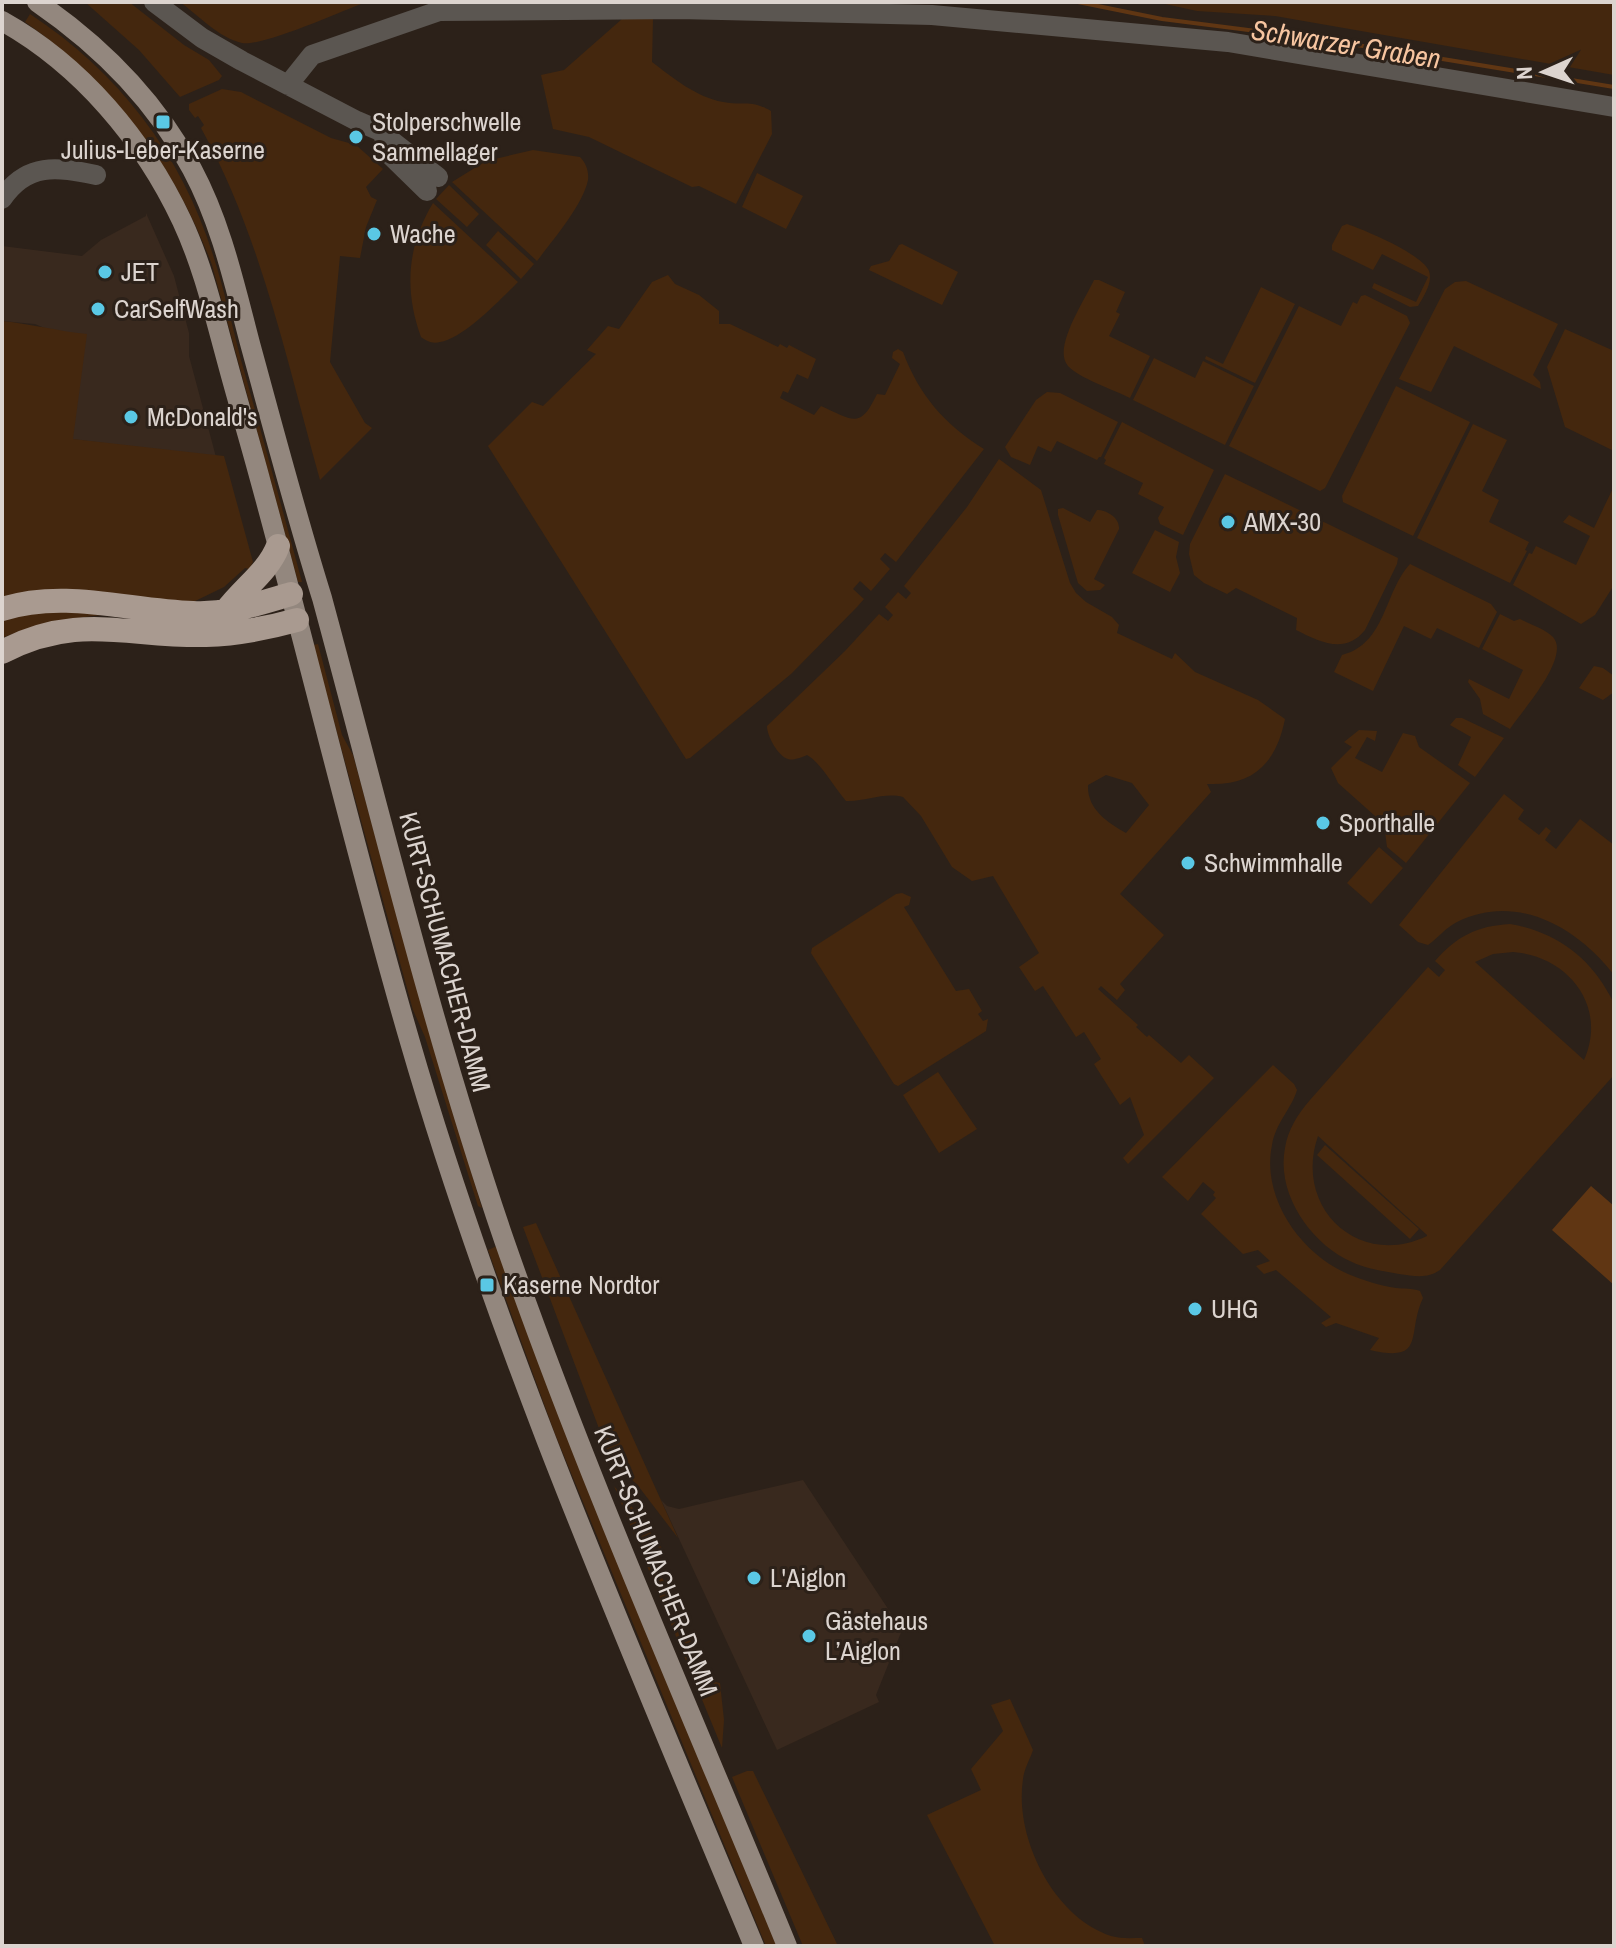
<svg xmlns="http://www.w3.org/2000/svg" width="1616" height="1948" viewBox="0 0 1616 1948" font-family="'Archivo Narrow',sans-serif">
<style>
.built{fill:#39291e}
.green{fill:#44270e;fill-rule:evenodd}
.water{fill:#603613}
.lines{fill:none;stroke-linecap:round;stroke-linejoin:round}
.stream{stroke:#603613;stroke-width:4}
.minor{stroke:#5b5651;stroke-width:20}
.major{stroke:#93877e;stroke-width:20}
.highway{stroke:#a99a90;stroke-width:24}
.poi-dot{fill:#5ac8e5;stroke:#2c2119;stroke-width:3}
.labels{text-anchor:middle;stroke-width:6;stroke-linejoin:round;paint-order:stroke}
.poi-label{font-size:26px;fill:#dcd4cf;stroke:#2c2119;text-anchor:start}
.street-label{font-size:26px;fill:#dcd4cf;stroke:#2c2119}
.water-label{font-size:28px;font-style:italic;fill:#f7c5a0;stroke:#2c2119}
</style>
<rect width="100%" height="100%" fill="#2c2119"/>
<path class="built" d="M146 213 174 276 189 333V356L216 457 72 439 49 330 35 324 2 321V246L82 256 101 240 146 216Z
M803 1480 902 1630 876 1695 879 1702 777 1750 661 1500 667 1506 679 1509Z"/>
<path class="green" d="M85 2H129L184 45 209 60 222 76 219 80 180 97 139 50Z
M180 2H366C342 11 262 47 242 43 219 38 198 15 180 2Z
M1156 2H1614V75L1275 16 1197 11Z
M30 14C118 72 181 153 213 255 224 289 232 325 241 360 262 434 282 508 302 582H298L212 265C175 165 112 83 25 22Z
M622 19H653L652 62C673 78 696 97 723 102 744 106 750 99 771 111L772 134 736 204 699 186 692 187 589 137 553 129 541 75 564 70Z
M222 89 241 92 331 138 356 145 383 169 366 187 371 197 377 200 366 227 360 258 340 256 330 362 365 423 372 428 320 480C287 362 261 236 201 128L204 125 198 116 195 118 189 110V104Z
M533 150 580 157C586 163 589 171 588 180 583 205 552 241 537 261L452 182 486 161Z
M757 173 803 196 786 229 742 207Z
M449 185 479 214 467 227 436 199Z
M433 203 518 282C501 299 463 339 440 342 432 344 427 341 421 337 404 290 407 246 433 203Z
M1347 224C1365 230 1422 254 1429 271 1433 282 1424 296 1418 306L1410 307 1372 288 1374 283 1416 302 1428 277 1382 254 1373 270 1332 250V245L1342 226Z
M498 231 534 264 521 279 486 245Z
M902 244 958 272 942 305 869 270 871 266 889 261 899 245Z
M668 275 675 284 699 295 719 311V324H730L778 347 780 344 787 348 789 345 816 359 808 379 797 374 788 393 783 391 780 398 814 415 821 406C853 420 860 430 877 394L885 395 900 364 892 358 893 352 898 349 903 352C919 395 945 425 984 449L896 562 885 553 880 559 890 569 871 591 860 581 853 589 864 599 857 607 791 674 690 758 686 759 488 446 532 402 543 406 596 354 587 350 608 326 619 329 652 282Z
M1094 280H1099L1125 292 1116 312 1120 314 1109 336 1150 356 1130 398C1114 390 1079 378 1068 366 1052 348 1085 300 1094 280Z
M1466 281 1558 324 1533 375 1540 382 1541 389 1454 346 1431 392 1399 379 1445 289 1455 282Z
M1261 287 1295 304 1255 383 1205 359 1206 356 1223 364Z
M1365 295 1407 316 1410 323 1325 488 1320 491 1229 446 1299 306 1341 326 1353 302 1357 304 1361 296Z
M2 321C32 324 57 331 87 334L73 439 224 456 253 562 249 569 245 568 224 587 187 605 2 598V448L4 446 2 440Z
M1565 329 1614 351V451L1565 427 1547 367Z
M1154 358 1195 378 1203 361 1254 386 1225 445 1133 400Z
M1396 386 1470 422 1413 536 1343 502 1342 496Z
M1047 392 1060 393 1118 422 1101 457H1099L1097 460 1057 441 1051 452 1038 446 1030 465 1011 457 1005 447 1036 400Z
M1122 422 1214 470 1183 535 1160 524 1158 518 1164 507 1138 494 1143 483 1104 464 1106 460 1104 458Z
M1473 424 1507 440 1482 491 1499 500 1489 522 1529 542 1525 550 1527 551 1510 583 1417 538Z
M999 459 1041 490 1070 583 1076 593 1086 602 1112 617 1119 625 1117 633 1172 659 1175 653 1195 672 1258 700 1285 719C1276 763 1254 786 1207 784L1211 792 1120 894 1164 935 1120 984 1125 990 1117 1000 1101 986 1098 989 1138 1025 1136 1027 1147 1037 1149 1035 1181 1063 1189 1055 1214 1078 1128 1164 1123 1158 1144 1135 1130 1097 1120 1105 1094 1064 1101 1059 1084 1032 1076 1037 1043 986 1035 991 1019 967 1039 953 993 876 972 881 952 867 921 816 903 797C884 792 865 802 846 801 834 787 821 763 807 755 802 757 793 761 788 759 778 756 767 736 767 726L845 651 879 614 888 621 893 615 885 607 898 592 906 599 911 593 904 586 967 507ZM1106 775 1132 783 1149 805 1126 833C1107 822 1087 809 1088 785Z
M1225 474 1398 558 1397 564 1365 630C1345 655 1320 642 1296 630L1297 618 1236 588 1227 594 1204 583 1194 575 1189 554 1190 544Z
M1614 486V585L1595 615 1581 624 1513 585 1529 553 1532 554 1536 546 1576 565 1590 536 1563 522 1569 515 1594 528Z
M1063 508 1090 522 1097 510C1107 510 1120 518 1119 529L1094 579 1105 585 1100 590 1087 591 1078 583 1058 515V509Z
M1155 530 1179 542 1176 557 1180 573 1170 592 1132 573Z
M1410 564 1491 604 1497 612 1479 648 1437 628 1431 639 1404 626 1373 691 1334 672 1342 655C1386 644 1384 592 1410 564Z
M45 608 102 615C67 619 35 624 2 638V618Z
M1500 614 1514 621 1520 619C1530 624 1545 629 1553 637 1571 657 1522 711 1510 729L1483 714 1480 699 1468 682 1469 679 1509 699 1523 670 1482 649Z
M318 644 342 735 353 755 430 1035 482 1208 478 1206 425 1037 413 1010 313 645Z
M1594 666 1603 668 1614 676V692L1603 700 1579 688Z
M1456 718H1462L1504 738 1475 777 1458 765 1471 737 1450 725Z
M1359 730 1377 731 1375 741 1367 737 1355 758 1382 772 1403 733 1415 736 1419 747 1470 783 1406 863 1387 847 1384 824 1338 783 1331 768 1352 747 1344 742Z
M1504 794 1524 810 1518 819 1539 835 1546 827 1551 831 1545 840 1556 849 1580 819 1614 845V975C1578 928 1517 892 1457 922 1445 928 1438 938 1428 945L1418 942 1399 925Z
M1379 847 1403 868 1371 904 1347 883Z
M902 893 911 897 909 905 904 907 956 991 969 989 982 1011 978 1014 983 1021 988 1019 986 1031 898 1086 894 1084 811 953 812 948 896 894Z
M1510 924C1551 931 1585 953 1606 989 1609 994 1613 1000 1614 1006 1616 1028 1614 1053 1614 1075L1440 1270C1427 1279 1415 1276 1399 1274 1383 1271 1367 1269 1352 1262 1311 1244 1276 1194 1285 1148 1288 1129 1298 1114 1310 1100L1428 967 1439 977 1445 970 1435 961C1457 936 1477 926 1510 924ZM1513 952C1568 956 1608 1006 1584 1060L1475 962 1493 954ZM1318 1136 1427 1235V1236C1359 1269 1293 1208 1318 1136Z
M1273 1065 1294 1084 1297 1090C1292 1108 1276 1122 1272 1145 1261 1198 1301 1254 1348 1274 1363 1280 1380 1286 1396 1288 1404 1289 1412 1288 1420 1291L1423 1298C1406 1334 1427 1363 1370 1350L1379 1338 1336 1323 1326 1327 1321 1323 1331 1317 1276 1270 1264 1274 1256 1266 1270 1261 1258 1250 1243 1254 1201 1214 1216 1198 1213 1195 1215 1192 1203 1182 1188 1201 1162 1177Z
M938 1072 977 1129 939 1153 903 1095Z
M1325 1145 1419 1229 1410 1239 1317 1155Z
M536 1223 678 1538 639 1487 609 1455 523 1227Z
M497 1246 778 1946H766L555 1434 488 1250Z
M614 1486 638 1514 663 1550 656 1564 708 1680 720 1683 724 1720 722 1748Z
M1010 1699 1033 1750C1030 1759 1024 1769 1023 1779 1014 1837 1053 1917 1111 1936 1121 1939 1132 1938 1142 1938L1145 1946H995L927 1815 981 1790 971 1769 1003 1731 991 1705Z
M747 1771H753L838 1946H803L732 1777Z"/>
<path class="water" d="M1591 1186 1614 1206V1285L1552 1230Z"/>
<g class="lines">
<path class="stream" d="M1078 2 1162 19 1320 39 1614 87"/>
<path class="minor" d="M154 2 202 38 242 61 357 121 378 130 438 177
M288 85 312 55 439 11 679 9 932 15 1228 42 1614 107
M382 147 427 191
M2 199C27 162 57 167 96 175"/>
<path class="major" d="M37 2C101 46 155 100 192 169 222 225 235 287 251 347 274 431 296 515 322 598 380 812 432 1030 504 1240 587 1479 691 1712 787 1946
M2 21C81 65 144 140 182 221 203 266 214 314 227 361 238 402 250 442 261 483 312 669 356 857 410 1042 500 1352 630 1648 754 1946"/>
<path class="highway" d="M2 609C65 589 129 611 193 613 226 615 260 603 291 594
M226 611C243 588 268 572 278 546
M2 652C77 612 129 637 206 635 236 634 268 628 297 620"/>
</g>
<g class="poi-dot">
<rect x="155" y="114" width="16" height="16" rx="4"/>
<circle cx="356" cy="137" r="8"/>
<circle cx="374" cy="234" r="8"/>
<circle cx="105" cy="272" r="8"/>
<circle cx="98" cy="309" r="8"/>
<circle cx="131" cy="417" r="8"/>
<circle cx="1228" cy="522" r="8"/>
<circle cx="1323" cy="823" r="8"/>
<circle cx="1188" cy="863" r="8"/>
<rect x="479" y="1277" width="16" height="16" rx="4"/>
<circle cx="1195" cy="1309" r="8"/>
<circle cx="754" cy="1578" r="8"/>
<circle cx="809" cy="1636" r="8"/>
</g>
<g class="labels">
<g class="poi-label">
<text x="372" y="131">Stolperschwelle<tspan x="372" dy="30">Sammellager</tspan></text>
<text x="163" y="159" text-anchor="middle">Julius-Leber-Kaserne</text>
<text x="390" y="243">Wache</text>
<text x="121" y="281">JET</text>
<text x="114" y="318">CarSelfWash</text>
<text x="147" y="426">McDonald's</text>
<text x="1244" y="531">AMX-30</text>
<text x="1339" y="832">Sporthalle</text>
<text x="1204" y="872">Schwimmhalle</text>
<text x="503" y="1294">Kaserne Nordtor</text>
<text x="1211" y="1318">UHG</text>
<text x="770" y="1587">L'Aiglon</text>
<text x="825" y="1630">Gästehaus<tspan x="825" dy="30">L’Aiglon</tspan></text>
</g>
<g class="street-label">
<text transform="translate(445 952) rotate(75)" y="9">KURT-SCHUMACHER-DAMM</text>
<text transform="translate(656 1561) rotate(68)" y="9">KURT-SCHUMACHER-DAMM</text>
</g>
<g class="water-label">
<text transform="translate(1346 44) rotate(9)" y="10">Schwarzer Graben</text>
</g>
</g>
<rect width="1616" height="1948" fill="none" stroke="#dcd4cf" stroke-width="8"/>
<g transform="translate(1544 72) rotate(267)" stroke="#2c2119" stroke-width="6" paint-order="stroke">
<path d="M0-6L14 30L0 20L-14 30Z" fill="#dcd4cf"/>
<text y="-12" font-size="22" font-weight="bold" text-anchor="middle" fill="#dcd4cf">N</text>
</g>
</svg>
